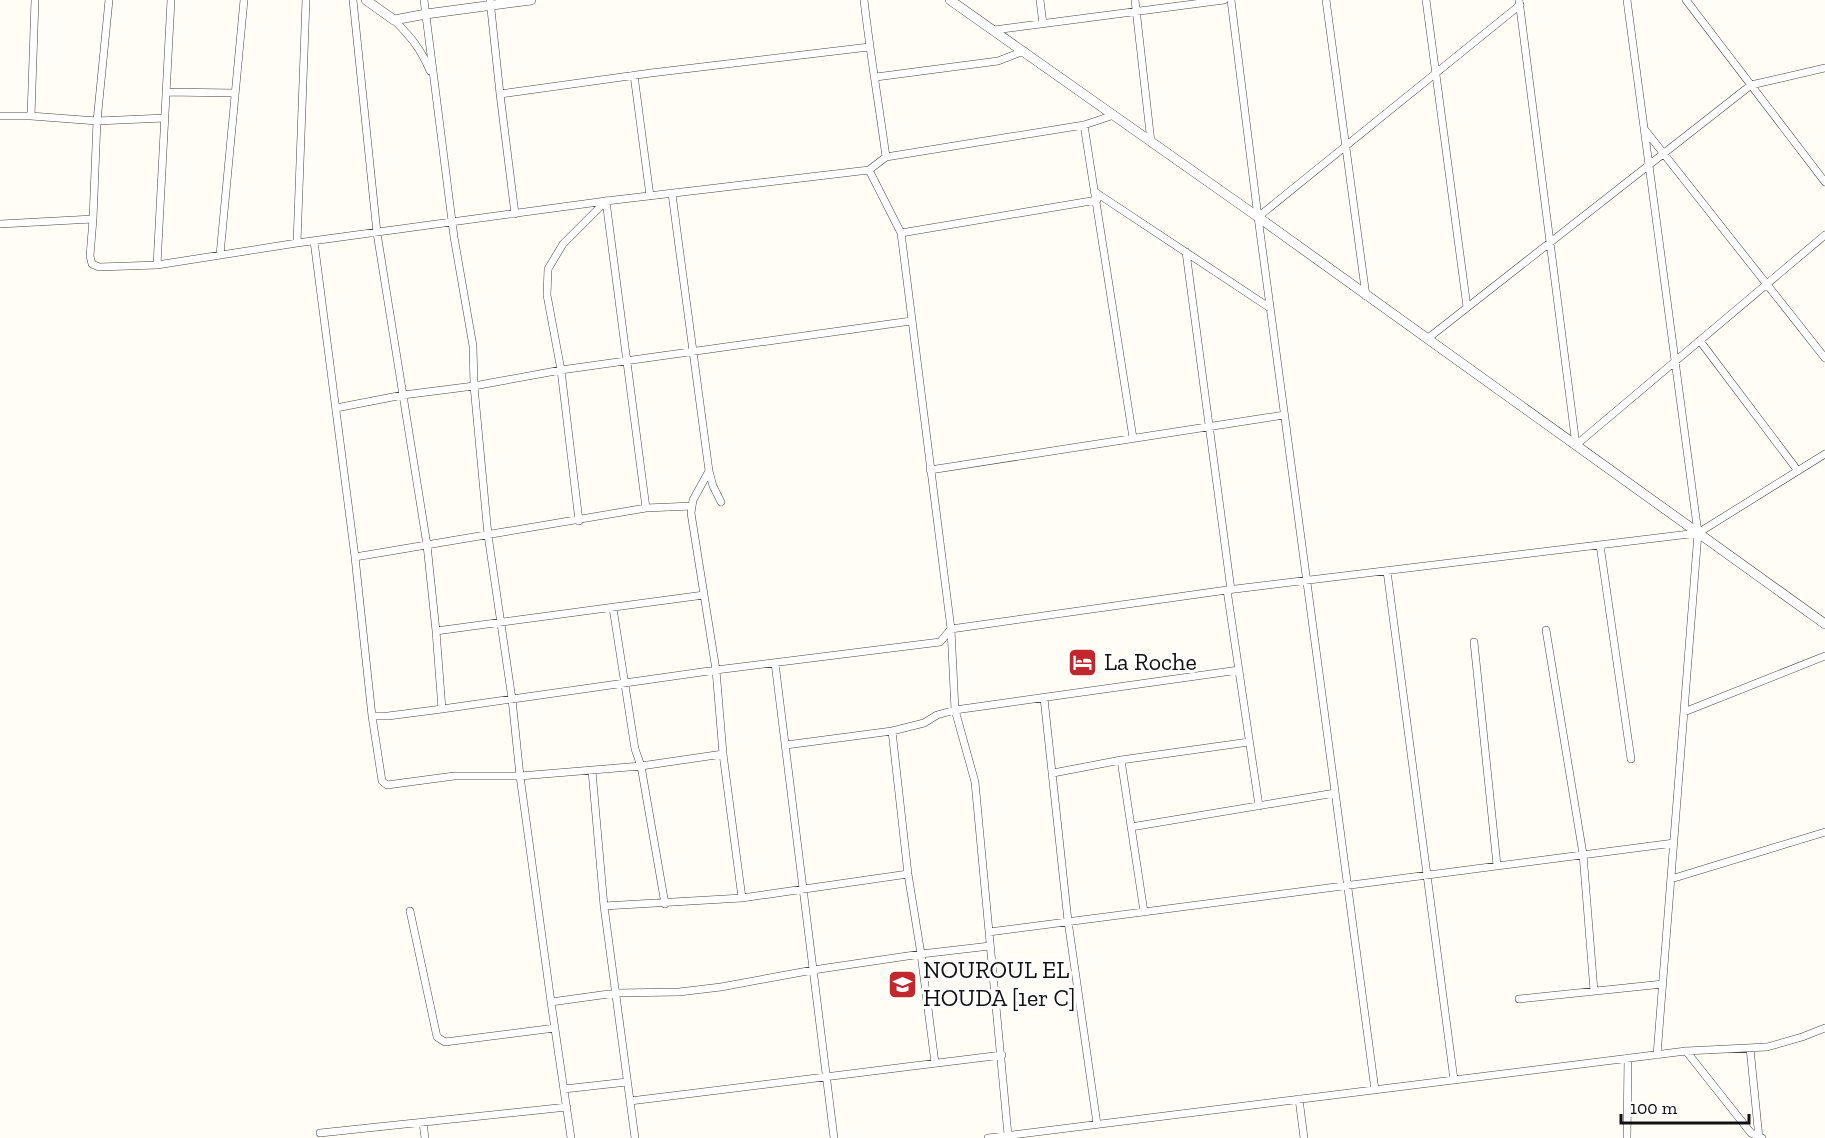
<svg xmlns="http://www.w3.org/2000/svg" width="1825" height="1138" viewBox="0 0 1825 1138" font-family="'Zilla Slab',serif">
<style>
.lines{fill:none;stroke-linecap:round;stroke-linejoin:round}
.minor-casing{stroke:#444;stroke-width:8}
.tertiary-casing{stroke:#444;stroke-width:10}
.minor{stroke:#fff;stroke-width:7}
.tertiary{stroke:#fff;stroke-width:9}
.labels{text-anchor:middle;stroke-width:6;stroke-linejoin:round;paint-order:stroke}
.poi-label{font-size:24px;fill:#111;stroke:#fff;text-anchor:start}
</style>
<rect width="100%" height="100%" fill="#fffdf5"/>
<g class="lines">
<defs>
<path id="minor" d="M109 0 97 121 93 219 90 256 92 264 99 267 157 265 297 243 606 201 869 170
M353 0 377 233 427 545 436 631 704 595
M424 0 454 237 473 346 474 386 488 535 512 699 520 776 551 1002 571 1138
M490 0 500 94 515 214
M864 0C870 53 879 105 886 157L869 170 901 233 951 629 955 710 975 782 1008 1135
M1040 0 1043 24
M1135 0 1151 142
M1231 0 1258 217 1375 1090
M1326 0 1366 296
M1426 0 1467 307
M1519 0 1576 445 1825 235
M1627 0 1698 533 1657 1055
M1686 0 1825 182
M394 20C411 37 421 49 430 71
M994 30 1224 0
M634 75 650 196
M876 77 998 61 1024 51
M166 92 235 93
M500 94 651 73 869 47
M0 116H31L97 121 165 118
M31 116 35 0
M1084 125 1133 438
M1645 130 1825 358
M886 157 1084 125 1114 115
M1095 192 1270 308
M672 194 709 471 713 486 721 502
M606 201 646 508
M1258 217 1520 5
M0 224 93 219
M901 233 1097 200
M314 241 355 557 372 716H388L442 709
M297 243 306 0
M1186 252 1231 590
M220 255 244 0
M157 265 171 0
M1427 339 1751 85 1825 68
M1700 341 1798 471
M336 408 403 395 474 386 561 370 911 321
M930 470 1284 415
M709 471 693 500 691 513 716 670 723 754 742 898
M579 521 561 370 547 295 548 269 563 244 606 201
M1600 545 1631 759
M355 557 646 508 692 506
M1387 571 1454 1080
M1227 590 1259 806
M613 608 635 749 641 766 665 904
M1546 630 1583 854 1594 991
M436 631 442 709 716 670 940 642 951 629 1227 590 1698 533 1825 454
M1474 642 1497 865
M775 663 834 1138
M1044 698 1068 921 1097 1124
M1684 712 1825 656
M372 716 382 781 387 785 454 776H520L641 766 723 754
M892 731 908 874 921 954 935 1063
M786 745 892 731 924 723 937 715 955 710 1239 670
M1121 760 1144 912
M592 771 604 906 635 1138
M1053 773 1121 760 1249 742
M1131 827 1335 793
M1671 879 1825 832
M604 906 742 898 908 874
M410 911 437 1037 445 1042 555 1028
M989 932 1674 843
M1519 999 1663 984
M551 1002 616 993 679 992 721 987 813 970 921 954 990 946
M1750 1048 1759 1138
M1686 1051 1751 1133 1762 1138
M564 1089 627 1082
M1299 1099 1304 1138
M630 1101 1002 1055
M423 1123 425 1138
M320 1133 567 1107
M988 1138 1686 1051 1767 1047 1802 1037 1825 1028
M1627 1138 1628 1058"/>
<path id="tertiary" d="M366 0 394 20 426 14 531 0
M950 0 1258 217 1825 624"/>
</defs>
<use href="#minor" class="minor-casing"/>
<use href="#tertiary" class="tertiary-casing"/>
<use href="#minor" class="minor"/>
<use href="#tertiary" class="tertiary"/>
</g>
<defs>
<symbol id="hotel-square" viewBox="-11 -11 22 22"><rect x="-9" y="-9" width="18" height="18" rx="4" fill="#c4262e" stroke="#fff"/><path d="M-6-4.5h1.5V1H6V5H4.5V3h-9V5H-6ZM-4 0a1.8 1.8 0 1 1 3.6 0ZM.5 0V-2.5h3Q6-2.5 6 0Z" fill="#fff"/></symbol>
<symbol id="school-square" viewBox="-11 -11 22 22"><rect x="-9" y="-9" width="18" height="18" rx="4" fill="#c4262e" stroke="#fff"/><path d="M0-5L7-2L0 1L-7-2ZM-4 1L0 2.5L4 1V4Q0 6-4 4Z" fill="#fff"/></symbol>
</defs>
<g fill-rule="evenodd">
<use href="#hotel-square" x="1066" y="646" width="33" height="33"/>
<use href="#school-square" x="886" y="968" width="33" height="33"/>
</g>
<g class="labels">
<g class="poi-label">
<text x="1104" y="670">La Roche</text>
<text x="923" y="978">NOUROUL EL<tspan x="923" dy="28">HOUDA [1er C]</tspan></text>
</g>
</g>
<path d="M1621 1114v9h128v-9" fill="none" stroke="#111111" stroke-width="3"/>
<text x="1630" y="1114" font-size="18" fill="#111111" stroke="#ffffff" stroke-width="4.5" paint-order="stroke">100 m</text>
</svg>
